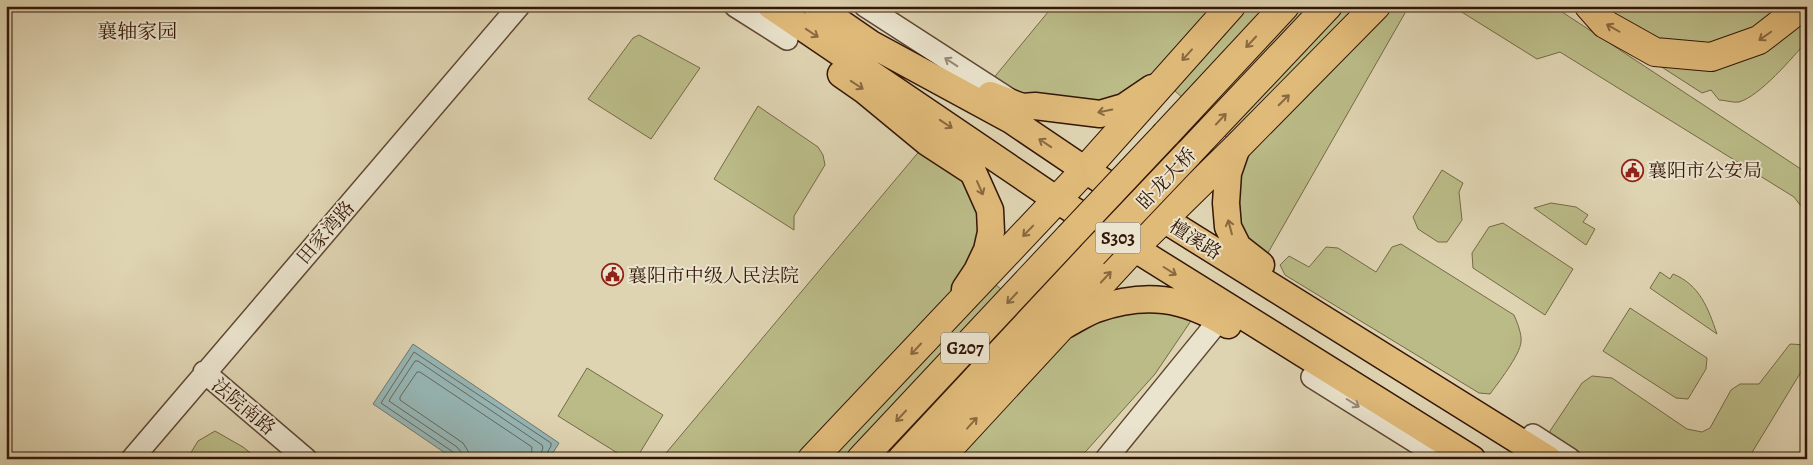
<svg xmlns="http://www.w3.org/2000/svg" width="1813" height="465" viewBox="0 0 1813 465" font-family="Alegreya,'Noto Serif SC',serif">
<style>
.green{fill:#babb87;stroke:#776947}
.water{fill:#96b6b5;stroke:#6f766f}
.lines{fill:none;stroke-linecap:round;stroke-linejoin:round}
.shore{stroke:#65665e;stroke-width:1}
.minor-casing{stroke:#5f4632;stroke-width:24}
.major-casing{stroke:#341707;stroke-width:29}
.highway-casing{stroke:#341707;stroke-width:30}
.minor{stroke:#eae3cd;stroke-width:21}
.major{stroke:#e0ba79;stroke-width:26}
.highway{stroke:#e0ba79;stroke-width:28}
.highway-bridge-casing{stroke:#341707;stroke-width:30;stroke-linecap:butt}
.highway-bridge{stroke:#e0ba79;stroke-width:28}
.oneway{stroke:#8a6840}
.oneway2{stroke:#988774}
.labels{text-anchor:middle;stroke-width:4;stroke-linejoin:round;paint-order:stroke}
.shield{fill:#eae3cd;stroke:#6b5442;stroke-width:1}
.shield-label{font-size:18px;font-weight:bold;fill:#341707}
.poi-label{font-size:19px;fill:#341707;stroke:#eae3cd;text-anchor:start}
.street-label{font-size:19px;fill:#341707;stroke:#eae3cd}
.neighbourhood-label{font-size:20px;fill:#341707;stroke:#eae3cd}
</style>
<rect width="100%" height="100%" fill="#dfd4b2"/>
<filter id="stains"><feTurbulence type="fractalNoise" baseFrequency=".004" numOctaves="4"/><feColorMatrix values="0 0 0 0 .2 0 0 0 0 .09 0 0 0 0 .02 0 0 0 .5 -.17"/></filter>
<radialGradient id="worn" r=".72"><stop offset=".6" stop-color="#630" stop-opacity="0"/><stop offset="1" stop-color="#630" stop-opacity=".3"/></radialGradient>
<path class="green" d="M1053 6H1409L1261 265 1238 247 1237 147 1164 81 1100 114 987 86Z
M1452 6H1553L1807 173V214L1794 197 1560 52 1537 59Z
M1567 6H1807V41C1792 58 1760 96 1739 102 1733 103 1725 100 1719 100L1711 90 1702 93Z
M639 35 700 68 651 139 588 99 633 38Z
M758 106 818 147 823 155 825 165 794 216V230L714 179Z
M927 142 990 210 977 271 1056 330 1095 310 1199 309 1155 374 1079 459H661Z
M1442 170 1463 183 1459 192 1462 220 1447 242H1438L1418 229 1413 217Z
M1551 203 1576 207 1588 215 1583 222 1595 229 1586 245 1534 208Z
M1503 223 1573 269 1545 315 1473 268 1472 253 1489 227Z
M1401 244 1514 315C1517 322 1522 334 1521 342 1520 355 1498 383 1490 394L1479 393 1285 275 1280 265 1289 256 1309 267 1326 247 1338 248 1376 272 1392 247Z
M1660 272 1670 279 1673 274C1700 285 1708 308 1717 334L1650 288Z
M1630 308 1707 358 1706 369 1688 399 1676 398 1603 351Z
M1790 344 1807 345V362L1748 459H1584L1552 439 1550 431 1582 383 1592 376 1612 378 1687 429 1702 432 1710 428 1731 390 1740 384H1759Z
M587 368 663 415 636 459H627L558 416Z
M215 431 243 447 258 459H187L198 441Z"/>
<path class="water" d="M413 344 559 443 549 459H454L373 404Z"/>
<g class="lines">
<path class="shore" d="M456 459 453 452 381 403 414 352 551 443V446L546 455 545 459
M462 459 461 452 457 447 389 401 390 399 415 361H418L542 445 543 448 539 459
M470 459 468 451 463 443 400 400V397L417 372H420L532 447 531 459"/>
<defs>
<path id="minor" d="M735 6 787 39
M865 6 1009 99
M204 372 306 459
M1312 377 1443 459
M1533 435 1570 459
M132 459 519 6
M1106 459 1229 308"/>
<path id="major" d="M771 6 1057 200 1472 459
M816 6 871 44 1011 120 1085 170 1548 459
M841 74 864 90 927 142 973 172 990 210 991 232 987 250 977 271 965 289
M990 95 1022 107 1035 106 1100 114 1124 107 1152 88
M1237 147 1228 173 1226 203 1228 227 1238 247 1261 265
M1065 325C1075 320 1085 313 1096 309 1145 292 1184 297 1228 325"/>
<path id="highway" d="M1589 6 1605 24 1655 52 1711 57 1759 40 1803 6
M1166 134 1285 6
M1188 154 1328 6
M812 459 1085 170 1231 6
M861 459 1069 237
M902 459 1093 254
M939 459 1134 248 1237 147 1376 6"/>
</defs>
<use href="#minor" class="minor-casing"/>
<use href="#major" class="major-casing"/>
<use href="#highway" class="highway-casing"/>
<use href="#minor" class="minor"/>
<use href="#major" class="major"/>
<use href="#highway" class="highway"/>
<defs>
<path id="highway-bridge" d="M1069 237 1166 134
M1093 254 1188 154"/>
</defs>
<use href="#highway-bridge" class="highway-bridge-casing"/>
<use href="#highway-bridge" class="highway-bridge"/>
</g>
<defs><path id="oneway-shaft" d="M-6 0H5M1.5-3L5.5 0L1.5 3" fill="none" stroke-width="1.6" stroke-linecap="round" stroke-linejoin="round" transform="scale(1.25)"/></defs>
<g class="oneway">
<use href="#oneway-shaft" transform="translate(1613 28) rotate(-150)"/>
<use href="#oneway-shaft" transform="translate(812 33) rotate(34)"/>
<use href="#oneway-shaft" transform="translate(1765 36) rotate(145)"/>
<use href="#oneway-shaft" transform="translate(1251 42) rotate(133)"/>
<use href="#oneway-shaft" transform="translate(1187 55) rotate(132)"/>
<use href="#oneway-shaft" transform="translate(857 85) rotate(34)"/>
<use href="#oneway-shaft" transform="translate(1284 100) rotate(-45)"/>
<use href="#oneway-shaft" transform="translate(1105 111) rotate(168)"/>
<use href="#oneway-shaft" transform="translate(1221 119) rotate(-47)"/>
<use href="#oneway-shaft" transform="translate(946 124) rotate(34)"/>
<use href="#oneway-shaft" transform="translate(1045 143) rotate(-146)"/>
<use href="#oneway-shaft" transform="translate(980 188) rotate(66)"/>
<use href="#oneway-shaft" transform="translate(1230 227) rotate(-105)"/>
<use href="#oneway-shaft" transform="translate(1028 231) rotate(134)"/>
<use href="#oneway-shaft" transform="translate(1170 271) rotate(32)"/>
<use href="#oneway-shaft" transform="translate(1106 277) rotate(-47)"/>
<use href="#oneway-shaft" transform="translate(1012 298) rotate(133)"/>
<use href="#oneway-shaft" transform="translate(916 349) rotate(133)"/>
<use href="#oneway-shaft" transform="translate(901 416) rotate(133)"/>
<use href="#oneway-shaft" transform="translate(972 423) rotate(-48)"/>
</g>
<g class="oneway2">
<use href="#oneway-shaft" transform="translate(951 62) rotate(-147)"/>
<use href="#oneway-shaft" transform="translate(1353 403) rotate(32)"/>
</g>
<defs>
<symbol id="civic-ring" viewBox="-11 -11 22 22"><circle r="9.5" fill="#eae3cd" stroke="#8f2418" stroke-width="1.5"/><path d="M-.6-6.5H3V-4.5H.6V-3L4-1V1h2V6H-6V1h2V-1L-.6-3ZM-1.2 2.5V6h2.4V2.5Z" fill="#8f2418"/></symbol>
</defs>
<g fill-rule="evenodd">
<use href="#civic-ring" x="1620" y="158" width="25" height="25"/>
<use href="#civic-ring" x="600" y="262" width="25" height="25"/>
</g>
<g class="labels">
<g class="shield">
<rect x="1095.5" y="222.5" width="45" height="31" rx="4"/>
<rect x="941" y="332.5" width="48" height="31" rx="4"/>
</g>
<g class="shield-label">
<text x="1118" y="244">S303</text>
<text x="965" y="354">G207</text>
</g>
<g class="poi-label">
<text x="1648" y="177">襄阳市公安局</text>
<text x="628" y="282">襄阳市中级人民法院</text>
</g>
<g class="street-label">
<text transform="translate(1166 178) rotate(-47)" y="7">卧龙大桥</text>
<text transform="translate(325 232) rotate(-49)" y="7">田家湾路</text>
<text transform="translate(1196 239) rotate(32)" y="7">檀溪路</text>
<text transform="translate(244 406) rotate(40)" y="7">法院南路</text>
</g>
<g class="neighbourhood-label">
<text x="137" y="38">襄轴家园</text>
</g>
</g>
<rect width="1813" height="465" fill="none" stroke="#dfd4b2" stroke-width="25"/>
<rect x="8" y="8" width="1798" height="450" fill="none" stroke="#341707" stroke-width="2.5"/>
<rect x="12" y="12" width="1788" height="440" fill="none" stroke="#341707"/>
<rect width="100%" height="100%" filter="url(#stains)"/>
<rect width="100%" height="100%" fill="url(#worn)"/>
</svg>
